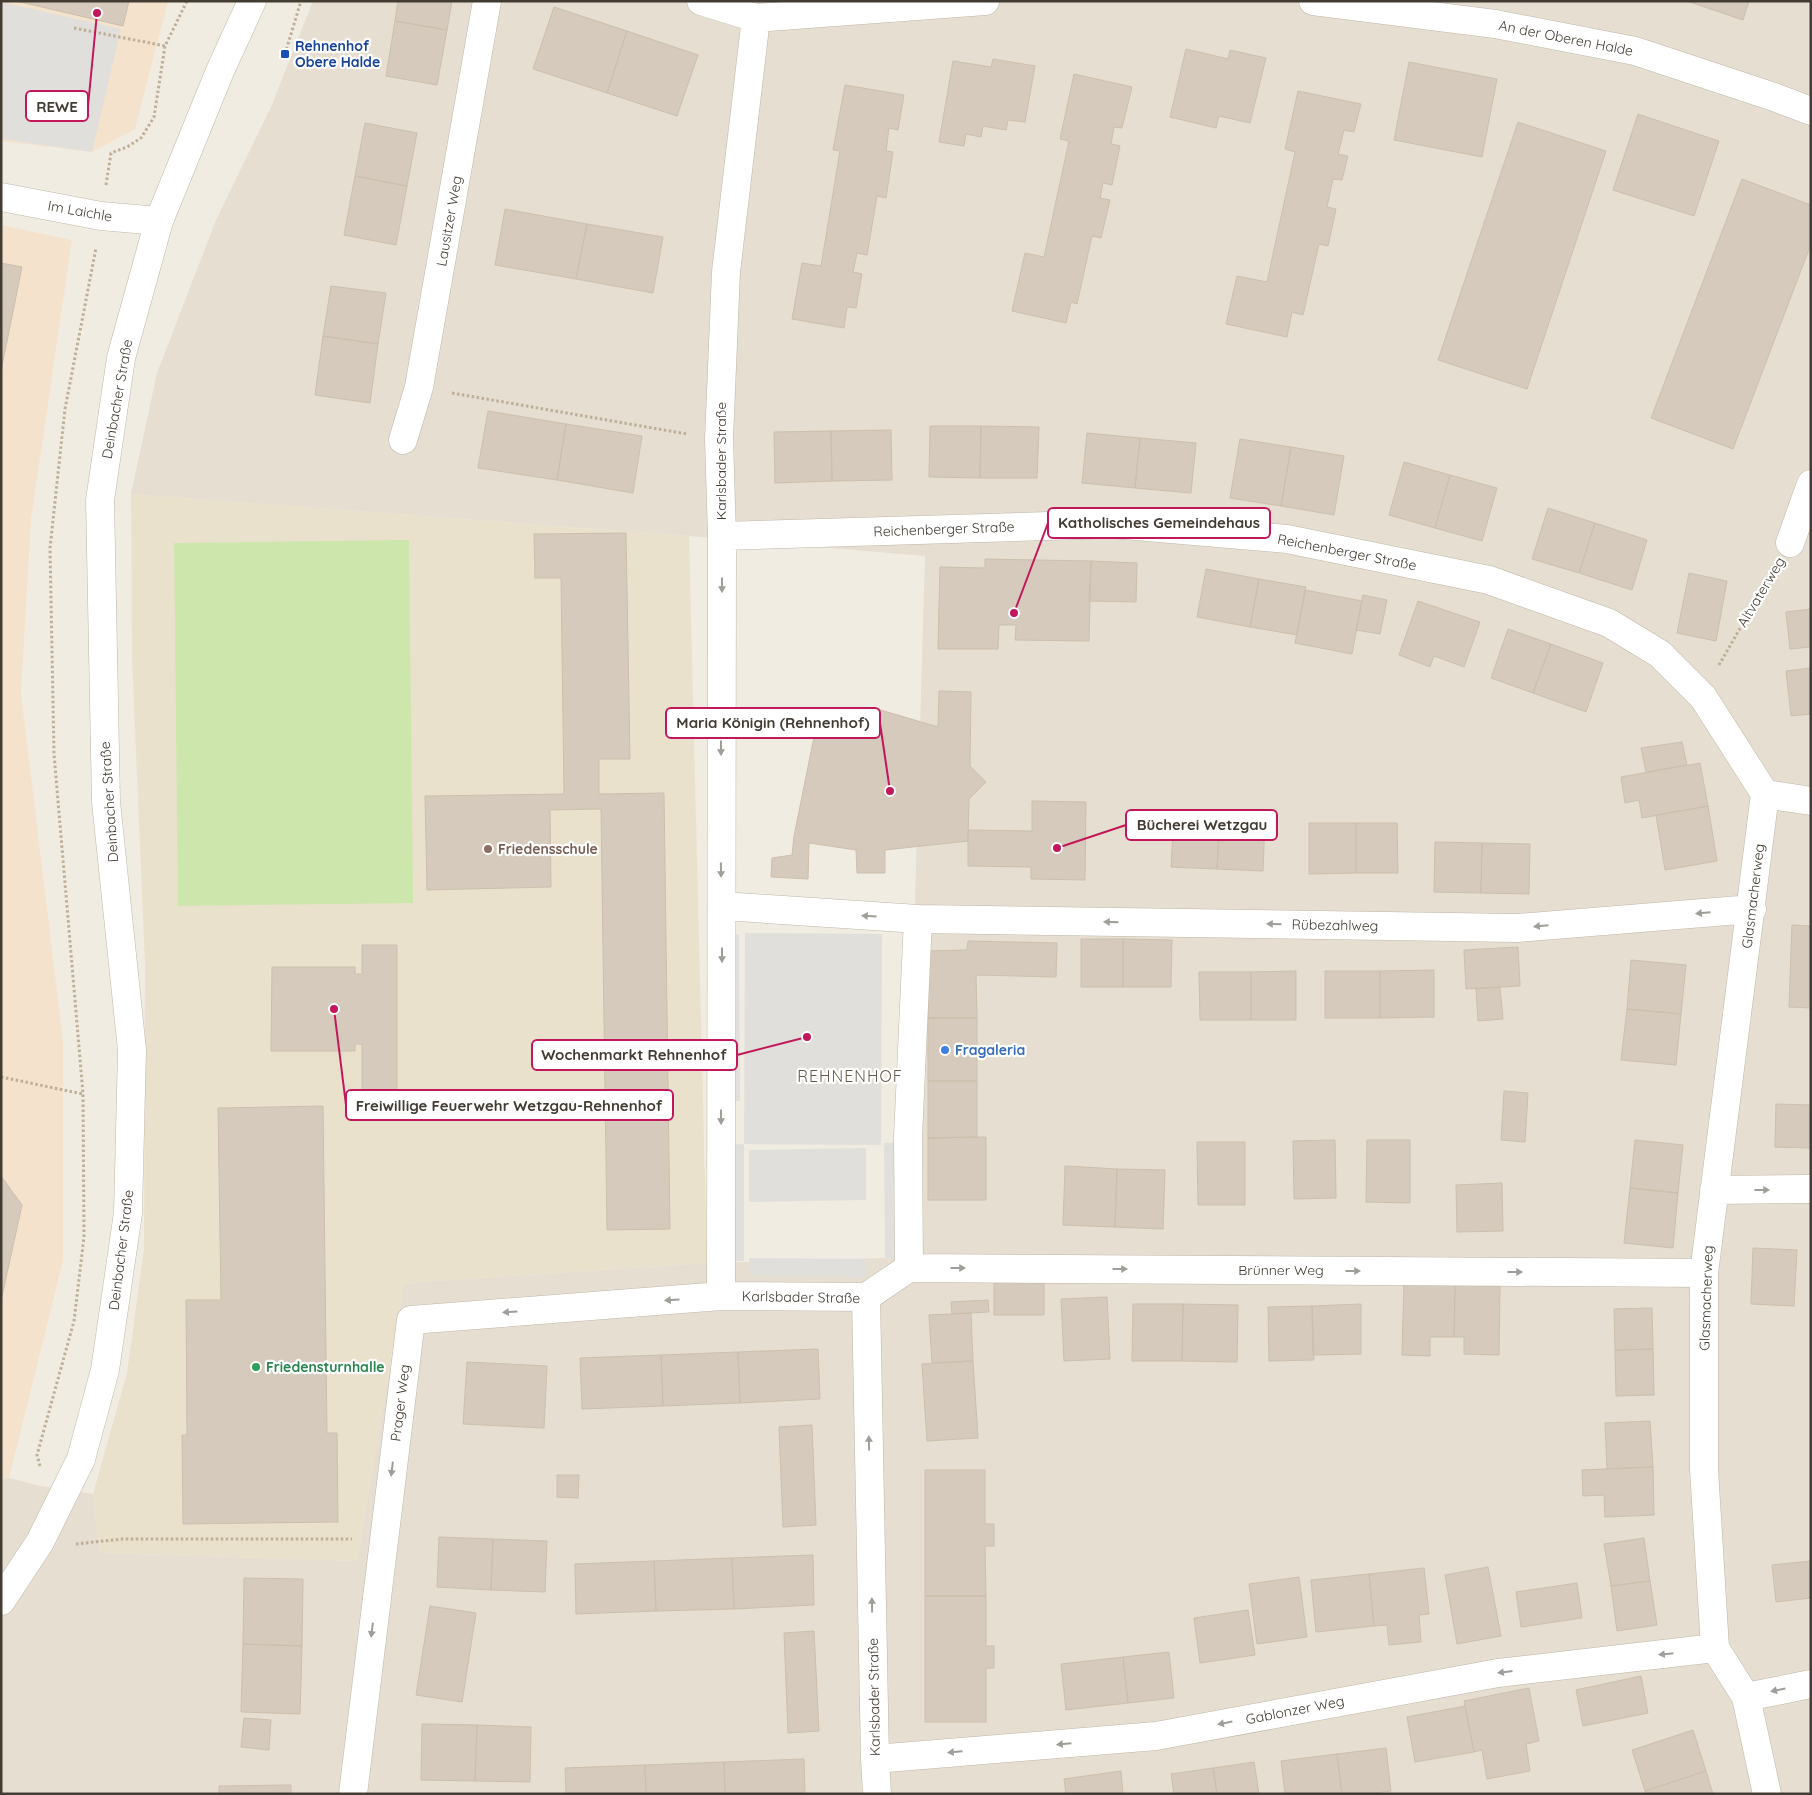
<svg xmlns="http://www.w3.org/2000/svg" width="1812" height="1795" viewBox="0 0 1812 1795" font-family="Quicksand,sans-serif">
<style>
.residential{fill:#e5ded1}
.commercial{fill:#f4e2cd}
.education{fill:#eae1cc}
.green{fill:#cde6ab}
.parking{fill:#e1dfdb}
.building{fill:#d5cabb;stroke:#cdbfac}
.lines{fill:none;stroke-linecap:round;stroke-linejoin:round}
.minor-casing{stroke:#bfb7a8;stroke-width:29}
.path{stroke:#beaf97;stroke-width:3;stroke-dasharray:2.5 2.5;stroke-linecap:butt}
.minor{stroke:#fff;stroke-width:28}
.oneway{fill:#a09e99}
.transit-dot{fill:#1a4fb4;stroke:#fff;stroke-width:2}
.education-dot{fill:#8d6e63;stroke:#fff;stroke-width:2}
.shop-dot{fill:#3f7fe0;stroke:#fff;stroke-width:2}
.leisure-dot{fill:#2e9e5b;stroke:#fff;stroke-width:2}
.labels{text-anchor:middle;stroke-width:4.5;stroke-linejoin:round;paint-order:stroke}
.street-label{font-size:14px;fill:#423c33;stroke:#fff}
.transit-label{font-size:14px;font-weight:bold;fill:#164399;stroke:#fff;text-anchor:start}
.education-label{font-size:14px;font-weight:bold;fill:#785e54;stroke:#fff;text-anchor:start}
.shop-label{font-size:14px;font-weight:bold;fill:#366cbe;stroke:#fff;text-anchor:start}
.leisure-label{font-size:14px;font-weight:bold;fill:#27864d;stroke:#fff;text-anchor:start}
.quarter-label{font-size:16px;letter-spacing:1px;fill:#655a4a;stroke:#fff}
.leader{fill:none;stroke:#c2185b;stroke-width:2}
.callout-dot{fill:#c2185b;stroke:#fff;stroke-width:2}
.callout{fill:#fff;stroke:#c2185b;stroke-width:2}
.callout-label{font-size:15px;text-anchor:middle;font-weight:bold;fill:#423c33}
</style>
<rect width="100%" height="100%" fill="#f1ece2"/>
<path class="residential" d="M313 1H1811V1794H1V1479L9 1478 40 1486 93 1494 100 1553 357 1561 404 1283 707 1263 919 1257 915 900 925 556 689 536 131 494 157 373 216 220 271 107Z"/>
<path class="commercial" d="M1 1H168L135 129 92 152 1 141Z
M1 225 72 240 31 519 21 693 63 1041V1260L9 1478 1 1479Z"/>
<path class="education" d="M131 494 689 536 707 1263 404 1283 357 1561 100 1553 93 1494 127 1373 144 1249 145 965 132 658Z"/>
<path class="green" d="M409 540 413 903 178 906 174 543Z"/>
<path class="parking" d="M1 2 121 29 92 152 1 139Z
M745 933 882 934 881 1145 744 1144V1261H728L726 1145 744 1144Z
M725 934H739L740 1101H726Z
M901 1142 903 1258 885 1259 884 1143Z
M866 1148V1200L749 1202V1150Z
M749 1258 865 1259V1277L749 1275Z"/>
<path class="building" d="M16 1H129L123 26Z
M398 1H452L447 30 395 21Z
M1687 1H1749L1743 20Z
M554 7 627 31 607 93 533 69Z
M395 21 447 30 437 85 386 76Z
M627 31 698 55 677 116 607 93Z
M1186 49 1228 59 1230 50 1266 58 1250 123 1219 116 1216 128 1170 117Z
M993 59 1035 66 1025 122 1008 120 1006 130 983 126 981 137 966 134 964 146 939 142 953 61 991 67Z
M1409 62 1497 79 1482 157 1394 140Z
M1074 74 1132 87 1122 128 1114 127 1111 144 1120 146 1112 185 1103 183 1100 198 1110 200 1101 238 1092 236 1077 304 1071 302 1066 323 1012 311 1025 253 1044 257 1069 141 1060 139Z
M845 85 904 95 898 130 889 128 886 151 893 152 886 198 877 196 867 255 857 253 853 272 862 274 856 308 847 307 844 328 792 319 802 263 821 266 840 151 833 150Z
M1298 91 1361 104 1354 132 1344 130 1338 154 1348 156 1342 180 1333 179 1327 207 1336 209 1328 246 1319 244 1303 315 1292 312 1287 337 1226 324 1237 276 1267 282 1295 152 1285 149Z
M1638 114 1719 141 1694 216 1613 190Z
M1518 122 1606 151 1527 389 1438 360Z
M365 123 417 133 407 186 355 176Z
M355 176 407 186 396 245 344 235Z
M1742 179 1811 205V244L1733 449 1651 418Z
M505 209 587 224 576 279 495 265Z
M587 224 663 237 653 293 576 279Z
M1 263 22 267 1 371Z
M331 286 386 293 378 344 323 336Z
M323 336 378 344 370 403 315 395Z
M488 411 566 424 557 480 478 468Z
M566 424 642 436 633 493 557 480Z
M930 426H981L980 478 929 477Z
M981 426 1039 427 1037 478H980Z
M891 430 892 480 832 481 831 431Z
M831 431 832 481 775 483 774 432Z
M1087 433 1140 438 1135 488 1082 483Z
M1140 438 1196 443 1191 493 1135 488Z
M1240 439 1291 447 1281 506 1230 498Z
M1291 447 1344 456 1334 515 1281 506Z
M1404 462 1450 475 1435 528 1389 515Z
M1450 475 1497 488 1482 541 1435 528Z
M1548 508 1595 523 1579 573 1532 559Z
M1595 523 1647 540 1632 590 1579 573Z
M626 533 630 759H599V794L664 793 670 1229 607 1230 601 809 550 810 551 887 427 890 425 796 564 794 561 578H535L534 534Z
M985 559 1091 561 1089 641 1015 640 1016 625H999L998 649H938L940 567 985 568Z
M1091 561 1137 563 1136 602 1089 601Z
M1206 569 1259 579 1250 627 1197 617Z
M1689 573 1727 581 1716 641 1677 633Z
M1259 579 1306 587 1297 635 1250 627Z
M1305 590 1362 601 1352 654 1295 643Z
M1363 595 1387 600 1380 634 1356 630Z
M1418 601 1480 622 1464 667 1434 656 1430 667 1399 655Z
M1811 609V647L1790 649 1786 612Z
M1508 629 1551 644 1533 693 1491 678Z
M1551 644 1603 663 1586 712 1533 693Z
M1811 668V714L1791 716 1786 671Z
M939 691 971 692 970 766 986 782 969 799 968 841 885 850V873H857L856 850 809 843 808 879 771 877 772 858 792 855 794 836 817 722 874 708 938 727Z
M1682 742 1687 765 1646 772 1641 748Z
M1700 763 1708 806 1642 818 1639 800 1625 803 1621 777Z
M1032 801 1086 802 1085 880 1031 879V867L968 866V830L1032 831Z
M1708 806 1717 861 1665 870 1656 815Z
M1174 815 1220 817 1217 869 1171 867Z
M1220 817 1265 819 1263 871 1217 869Z
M1309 823H1356V873L1309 874Z
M1356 823H1397L1398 873H1356Z
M1435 842 1482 843 1481 893 1434 892Z
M1482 843 1530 844 1529 894 1481 893Z
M1792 925 1811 926V1008L1789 1007Z
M1081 939H1123V987H1081Z
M1123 939 1172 940 1171 987H1123Z
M968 941 1057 943 1056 977 976 975 977 1018H928L926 951 967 950Z
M362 945H397V1112H362V1044H355V1051H271L272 967H355V974H362Z
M1518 947 1520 986 1466 989 1464 950Z
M1631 960 1686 965 1681 1014 1627 1009Z
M1434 970V1017L1380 1018V971Z
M1296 971V1020H1251V972Z
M1325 971H1380V1018H1325Z
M1199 972H1251V1020H1200Z
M1500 987 1503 1019 1478 1021 1476 989Z
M1627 1009 1681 1014 1676 1065 1621 1060Z
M928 1018H977V1081H928Z
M928 1081H977V1137L928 1138Z
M1504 1091 1528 1093 1525 1142 1501 1140Z
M1776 1104 1811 1105V1148L1775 1147Z
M323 1106 327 1433H337L338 1522 183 1524 182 1435H187L186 1300H221L218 1108Z
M986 1137V1200H928V1138Z
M1335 1140 1336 1198 1294 1199 1293 1141Z
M1367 1140H1410V1203L1366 1202Z
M1635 1140 1683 1145 1678 1193 1630 1188Z
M1197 1142H1245V1205H1198Z
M1065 1166 1117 1169 1115 1227 1063 1225Z
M1117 1169 1165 1170 1163 1229 1115 1227Z
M1 1176 22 1205 1 1301Z
M1502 1183 1503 1231 1457 1232 1456 1185Z
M1630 1188 1678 1193 1673 1248 1624 1243Z
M1753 1248 1797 1250 1794 1306 1751 1304Z
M994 1281H1044V1315H994Z
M1404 1283 1455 1284 1454 1337H1430V1356L1402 1355Z
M1455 1284 1500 1285 1499 1355 1464 1354V1337H1454Z
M1107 1297 1110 1359 1064 1361 1061 1299Z
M988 1300 989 1312 952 1314 951 1302Z
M1133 1304H1183L1182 1361H1132Z
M1183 1304 1238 1305 1237 1362 1182 1361Z
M1361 1304V1354L1313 1355 1312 1306Z
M1312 1306 1314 1360 1269 1361 1268 1307Z
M1652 1308 1653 1349 1615 1350 1614 1309Z
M971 1313 973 1361 932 1363 929 1315Z
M818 1349 820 1399 740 1403 738 1352Z
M1653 1349 1654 1395 1616 1396 1615 1350Z
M738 1352 740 1403 663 1406 661 1355Z
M661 1355 663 1406 582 1409 580 1358Z
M973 1361 978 1438 927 1441 922 1364Z
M467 1362 547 1366 544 1428 463 1424Z
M1650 1421 1653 1467 1607 1469 1605 1423Z
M812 1425 816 1525 783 1527 779 1427Z
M1653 1467 1654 1515 1605 1517 1604 1495 1583 1496 1582 1470Z
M925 1470H985V1524H994V1546H985L986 1596H925Z
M557 1475H579L578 1498 557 1497Z
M439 1537 493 1539 491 1590 437 1587Z
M1644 1538 1650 1581 1611 1586 1604 1544Z
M493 1539 547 1541 545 1592 491 1590Z
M813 1555 814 1605 734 1609 732 1558Z
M732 1558 734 1609 656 1611 654 1561Z
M654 1561 656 1611 576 1614 575 1564Z
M1811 1561V1598L1776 1602 1772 1565Z
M1488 1567 1501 1636 1457 1644 1445 1575Z
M1424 1568 1429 1614 1419 1615 1421 1642 1389 1645 1387 1625 1374 1626 1369 1574Z
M1369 1574 1374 1626 1316 1632 1311 1580Z
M1299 1577 1307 1637 1257 1644 1249 1584Z
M244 1578 303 1579 302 1646 243 1644Z
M1650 1581 1657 1625 1617 1631 1611 1586Z
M1577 1583 1582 1618 1521 1627 1516 1592Z
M925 1596H986V1646H994V1668H986V1722H925Z
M430 1606 476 1613 462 1702 416 1695Z
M1248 1610 1255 1655 1200 1663 1194 1618Z
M814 1631 819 1731 788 1733 784 1633Z
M243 1644 302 1646 300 1714 241 1712Z
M1169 1652 1174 1698 1128 1703 1123 1657Z
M1123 1657 1128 1703 1066 1710 1061 1664Z
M1641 1676 1648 1713 1583 1726 1576 1690Z
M1529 1688 1539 1741 1526 1744 1530 1771 1487 1779 1482 1750 1474 1752 1464 1701Z
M1465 1706 1474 1752 1415 1762 1407 1717Z
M244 1718 271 1720 269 1750 241 1747Z
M422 1724 477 1725 475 1781 421 1780Z
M477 1725 531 1727 530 1782 475 1781Z
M1693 1730 1706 1771 1645 1791 1632 1750Z
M1386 1748 1391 1791 1367 1794H1342L1337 1754Z
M1337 1754 1342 1794H1285L1281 1761Z
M804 1759 805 1794H725L724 1762Z
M724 1762 725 1794H646L645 1765Z
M1254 1762 1259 1794H1217L1213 1768Z
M645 1765 646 1794H566L565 1768Z
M1213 1768 1217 1794H1174L1171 1774Z
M1121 1771 1123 1794H1066L1064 1779Z
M1706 1771 1713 1794H1646L1645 1791Z
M291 1785V1794H219V1786Z"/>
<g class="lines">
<defs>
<path id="minor" d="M701 1 756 18 985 1
M1313 1 1495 24 1635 51 1774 97 1811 111
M1 197 101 216 159 221
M403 440 419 387 487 1
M722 536 1112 524 1287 539 1489 580 1609 623 1660 654 1703 697 1765 794
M1790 543 1811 484
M1765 794 1704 1273V1469L1715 1648 1746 1697 1767 1794
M1765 794 1811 801
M722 906 918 919 1517 928 1752 909
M1714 1190 1811 1189
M909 1268 908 1137 918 919
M721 1296 722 536 719 439 726 272 756 18
M866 1297 909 1268 1704 1273
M1 1601 40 1542 81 1459 105 1370 128 1213 132 1050 106 802 100 500 121 358 159 221 220 71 252 1
M1746 1697 1811 1684
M875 1759 1156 1736 1498 1673 1715 1648
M353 1794 411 1320 721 1296 866 1297 875 1759 877 1794"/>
</defs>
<use href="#minor" class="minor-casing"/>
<path class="path" d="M74 28 165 46
M285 54 301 1
M106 185 111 153 127 147 141 138 154 117 165 46 187 1
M452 393 687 434
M1719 665 1773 571
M1 1077 83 1094
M40 1466 37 1455 74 1321 84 1237 83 1094 54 754 50 548 65 409 96 248
M76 1544 122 1539H352"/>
<use href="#minor" class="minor"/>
</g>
<defs><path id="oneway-solid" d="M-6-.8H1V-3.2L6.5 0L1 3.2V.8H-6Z" transform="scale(1.25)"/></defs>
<g class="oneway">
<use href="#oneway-solid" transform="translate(722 585) rotate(90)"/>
<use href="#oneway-solid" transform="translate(721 748) rotate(90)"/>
<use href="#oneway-solid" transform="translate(721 870) rotate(89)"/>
<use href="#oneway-solid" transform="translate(1703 913) rotate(175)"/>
<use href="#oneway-solid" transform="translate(869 916) rotate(-176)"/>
<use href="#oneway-solid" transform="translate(1111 922) rotate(-179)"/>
<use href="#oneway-solid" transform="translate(1274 924) rotate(-179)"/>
<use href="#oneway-solid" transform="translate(1541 926) rotate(175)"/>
<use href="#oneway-solid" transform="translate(722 955) rotate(90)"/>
<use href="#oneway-solid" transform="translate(721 1117) rotate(90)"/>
<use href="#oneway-solid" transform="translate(1762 1190)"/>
<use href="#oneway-solid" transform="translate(958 1268)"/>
<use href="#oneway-solid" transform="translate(1120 1269)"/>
<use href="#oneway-solid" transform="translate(1353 1271)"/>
<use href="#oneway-solid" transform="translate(1515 1272)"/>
<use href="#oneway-solid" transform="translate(672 1300) rotate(176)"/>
<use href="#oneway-solid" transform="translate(510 1312) rotate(176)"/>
<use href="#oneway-solid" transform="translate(869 1443) rotate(-91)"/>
<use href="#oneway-solid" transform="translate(392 1469) rotate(97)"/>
<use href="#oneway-solid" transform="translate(872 1605) rotate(-91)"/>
<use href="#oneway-solid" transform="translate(372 1630) rotate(97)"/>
<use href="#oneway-solid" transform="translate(1666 1654) rotate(174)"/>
<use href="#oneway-solid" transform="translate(1505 1672) rotate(173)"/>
<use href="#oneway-solid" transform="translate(1778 1690) rotate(169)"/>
<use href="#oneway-solid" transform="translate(1225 1723) rotate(169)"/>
<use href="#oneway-solid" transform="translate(1064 1744) rotate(175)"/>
<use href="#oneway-solid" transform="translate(955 1752) rotate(175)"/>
</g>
<rect class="transit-dot" x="280" y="49" width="10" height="10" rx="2.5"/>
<circle class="education-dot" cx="488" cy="849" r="5"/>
<circle class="shop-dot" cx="945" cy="1050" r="5"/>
<circle class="leisure-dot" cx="256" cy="1367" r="5"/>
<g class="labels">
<g class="street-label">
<text transform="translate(1566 38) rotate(11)" y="5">An der Oberen Halde</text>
<text transform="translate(80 211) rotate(10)" y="5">Im Laichle</text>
<text transform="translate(449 221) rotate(-80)" y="5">Lausitzer Weg</text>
<text transform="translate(117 399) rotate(-80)" y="5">Deinbacher Straße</text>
<text transform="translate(721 461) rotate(-90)" y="5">Karlsbader Straße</text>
<text transform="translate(944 529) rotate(-2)" y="5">Reichenberger Straße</text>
<text transform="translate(1347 552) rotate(11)" y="5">Reichenberger Straße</text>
<text transform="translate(1761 592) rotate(-59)" y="5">Altvaterweg</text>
<text transform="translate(109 802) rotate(-94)" y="5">Deinbacher Straße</text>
<text transform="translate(1753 896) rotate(-83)" y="5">Glasmacherweg</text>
<text transform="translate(1335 925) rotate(1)" y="5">Rübezahlweg</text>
<text transform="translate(121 1250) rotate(-83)" y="5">Deinbacher Straße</text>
<text x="1281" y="1275">Brünner Weg</text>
<text transform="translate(801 1297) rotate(1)" y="5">Karlsbader Straße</text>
<text transform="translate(1706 1298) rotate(-88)" y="5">Glasmacherweg</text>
<text transform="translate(400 1403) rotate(-83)" y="5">Prager Weg</text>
<text transform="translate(874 1697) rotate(-91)" y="5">Karlsbader Straße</text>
<text transform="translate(1295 1710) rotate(-11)" y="5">Gablonzer Weg</text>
</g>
<g class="transit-label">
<text x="295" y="51">Rehnenhof<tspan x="295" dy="16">Obere Halde</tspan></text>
</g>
<g class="education-label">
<text x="498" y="854">Friedensschule</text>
</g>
<g class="shop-label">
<text x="955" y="1055">Fragaleria</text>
</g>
<g class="leisure-label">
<text x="266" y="1372">Friedensturnhalle</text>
</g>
<g class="quarter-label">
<text x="850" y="1082">REHNENHOF</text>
</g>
</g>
<path class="leader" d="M97 13L88 106M1014 613L1048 523M890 791L880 723M1057 848L1126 825M807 1037L737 1055M334 1009L346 1105"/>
<g class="callout-dot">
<circle cx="97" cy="13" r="5"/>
<circle cx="1014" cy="613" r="5"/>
<circle cx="890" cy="791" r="5"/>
<circle cx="1057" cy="848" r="5"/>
<circle cx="807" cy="1037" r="5"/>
<circle cx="334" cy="1009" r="5"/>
</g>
<g class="callout">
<rect x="26" y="91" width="62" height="30" rx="5"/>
<rect x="1048" y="508" width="222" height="30" rx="5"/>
<rect x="666" y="708" width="214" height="30" rx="5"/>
<rect x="1126" y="810" width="151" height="30" rx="5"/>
<rect x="532" y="1040" width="205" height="30" rx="5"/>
<rect x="346" y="1090" width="327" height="30" rx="5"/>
</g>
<g class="callout-label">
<text x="57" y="112">REWE</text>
<text x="1159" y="528">Katholisches Gemeindehaus</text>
<text x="773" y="728">Maria Königin (Rehnenhof)</text>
<text x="1202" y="830">Bücherei Wetzgau</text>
<text x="634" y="1060">Wochenmarkt Rehnenhof</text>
<text x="509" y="1111">Freiwillige Feuerwehr Wetzgau-Rehnenhof</text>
</g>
<rect width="1812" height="1795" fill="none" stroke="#423c33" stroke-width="5"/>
</svg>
